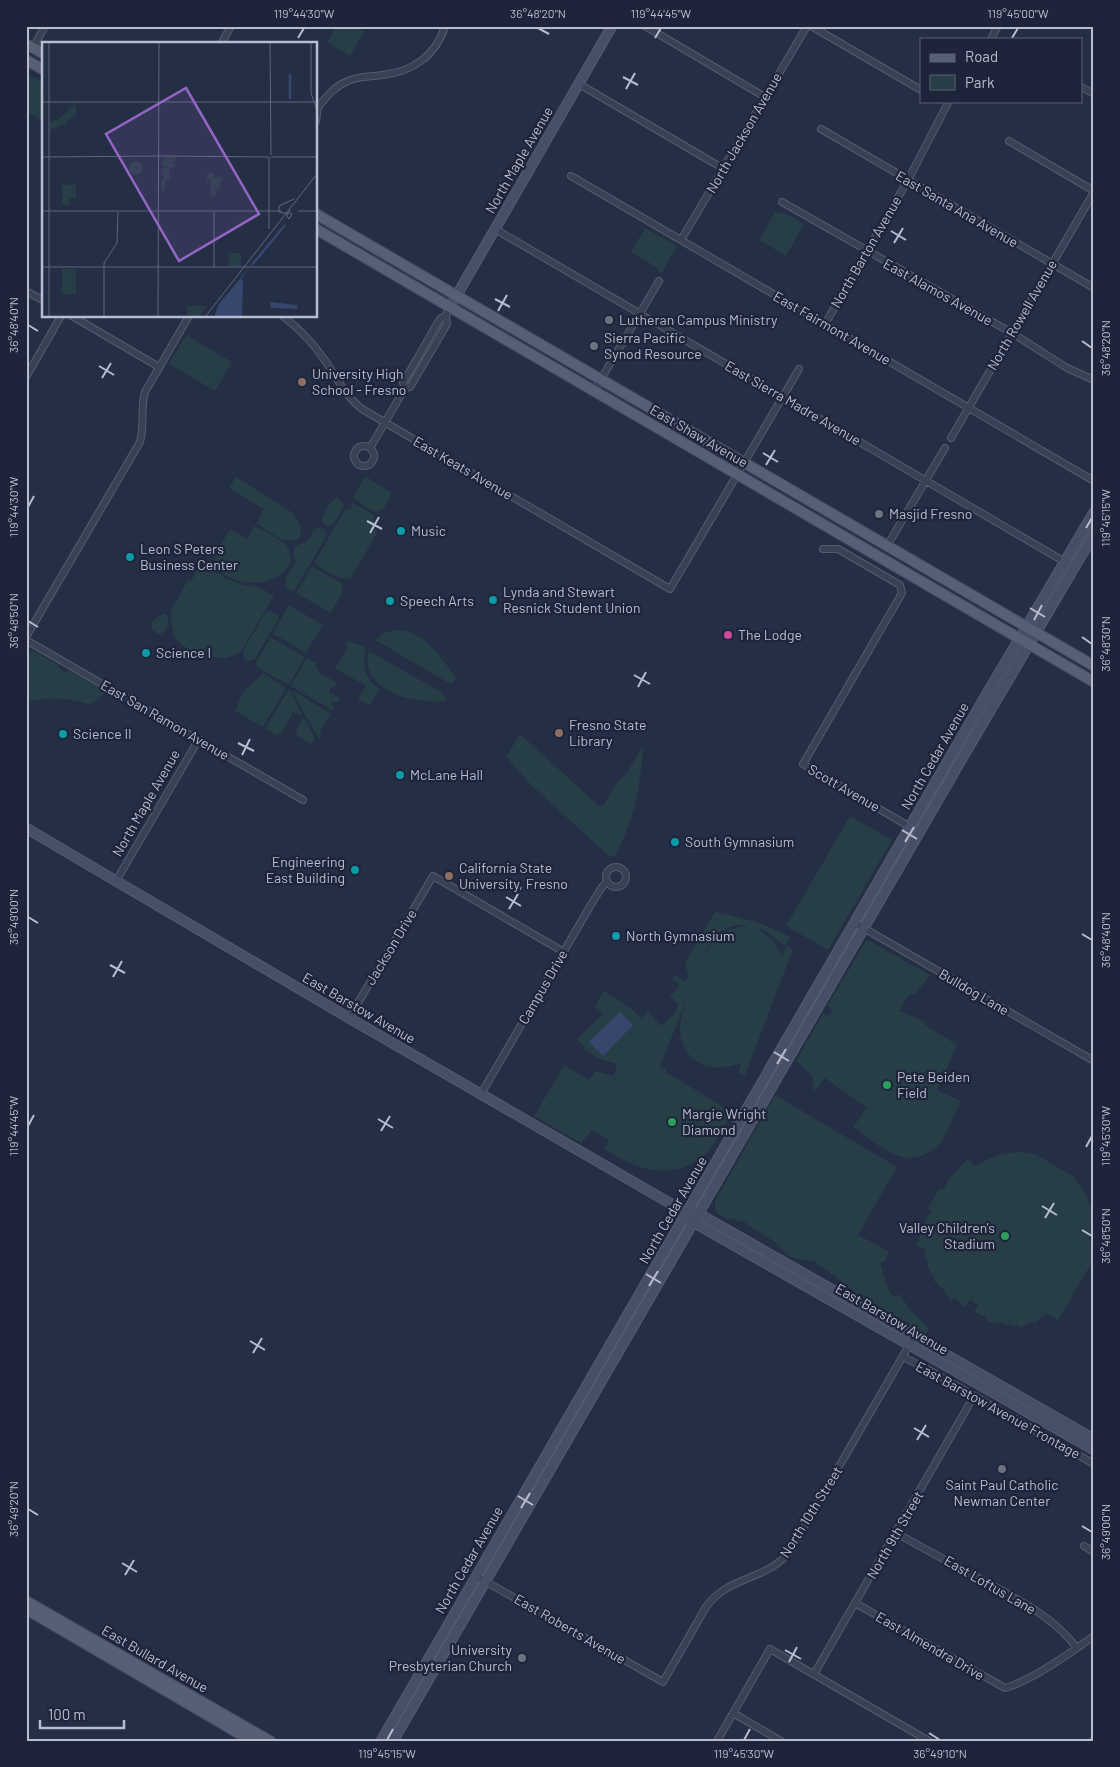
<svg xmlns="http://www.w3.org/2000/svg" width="1120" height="1767" viewBox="0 0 1120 1767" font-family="Barlow,sans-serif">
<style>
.green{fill:#273e46}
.water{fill:#37466d}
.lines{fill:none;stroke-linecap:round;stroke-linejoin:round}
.street-casing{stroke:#555c6e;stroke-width:8}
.secondary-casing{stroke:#555c6e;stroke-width:11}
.primary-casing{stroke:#434a5d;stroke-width:12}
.street{stroke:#394154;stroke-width:6}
.secondary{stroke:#474f67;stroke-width:9}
.primary{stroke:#575f74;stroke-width:10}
.ticks{fill:none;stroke:#b7bcce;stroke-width:2}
.worship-dot{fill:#6b7280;stroke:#1e253a;stroke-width:2}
.education-dot{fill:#8d6e63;stroke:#1e253a;stroke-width:2}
.culture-dot{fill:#0f9aa8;stroke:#1e253a;stroke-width:2}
.hotel-dot{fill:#d1479c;stroke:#1e253a;stroke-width:2}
.leisure-dot{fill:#2e9e5b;stroke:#1e253a;stroke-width:2}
.labels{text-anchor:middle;stroke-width:4.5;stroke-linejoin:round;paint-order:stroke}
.street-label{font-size:14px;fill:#b7bcce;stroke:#1e253a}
.poi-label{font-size:14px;fill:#b7bcce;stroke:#1e253a;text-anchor:start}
.inset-river{fill:none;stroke:#37466d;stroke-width:2.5}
.inset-road{fill:none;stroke:#5f677c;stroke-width:1}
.view{fill:#9366c5;fill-opacity:0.15;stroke:#9366c5;stroke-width:2.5}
.inset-edge{fill:none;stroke:#b7bcce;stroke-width:2.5}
.neatline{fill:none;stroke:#b7bcce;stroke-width:2}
.ticks-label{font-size:12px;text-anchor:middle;fill:#b7bcce}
</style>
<rect width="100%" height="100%" fill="#242e45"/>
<path class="green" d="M337 26H355L364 32 350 56 327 42Z
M26 73 44 83V122L26 111Z
M775 212 786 214 804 224 786 256 759 240Z
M645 228 677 246 661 274 656 267 631 252Z
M186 335 232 362 215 391 169 364Z
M365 476 391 492V495L384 508 380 509 376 513 353 498Z
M236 477 293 513 301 527 300 537C287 548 268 531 256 523L264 509 229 488Z
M337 498 343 502V508L333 525 326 526 322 521C323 513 329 501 337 498Z
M352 502 374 515 373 524 377 533 351 578C339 582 324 569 314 563L344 511 351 508Z
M254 526C263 531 282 539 287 546 291 551 292 559 289 564 277 593 212 587 215 555L230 529 247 539Z
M320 527 326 530V537L296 588 292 591 287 589C281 580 291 570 296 562 290 550 295 544 307 542L314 530Z
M208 565 225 578 243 585 259 587 274 596 240 653 226 658 213 657 210 660 197 656 180 643 175 638 172 628 170 612 188 580 191 581 199 567Z
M312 566 341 583 343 591 331 613 296 593Z
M289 605 323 625 306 653 273 634Z
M270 611 278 615V620L255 659 247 661 244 659 243 651 266 612Z
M165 614 167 615 169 625 163 633 158 634 152 629C150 619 157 617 165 614Z
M398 630C426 632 442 658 456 679L453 683 447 682 375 640 386 632Z
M271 637 305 657 289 685 257 667 256 662Z
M347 641 361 645 366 649C362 665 365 680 380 689L370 705 358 699 366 686 335 668 348 647 345 645Z
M32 650 57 664 62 671 66 672 71 670 101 688 102 691 105 693 90 705C69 697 48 697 26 702V659Z
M369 651 441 692 446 698 444 701C414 705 358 690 369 651Z
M307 658 317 664 315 667 319 669 318 672 337 683 334 689 331 687 329 689V692L340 698 337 703 332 701 331 704 334 707 332 710 292 687 291 685Z
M263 673 286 688 263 727 235 711 243 692Z
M289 689 302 713 301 716 293 712 282 733 276 735 265 729Z
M291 689 331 714 321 730 320 738H318Z
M304 717 315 738 311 744 296 735 298 732 295 730Z
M520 734 598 805 603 806 615 785 627 772 643 746C641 785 634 821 615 856L610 857 531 785 506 757Z
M850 816 892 840 828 950 786 926Z
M715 912C741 918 767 923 790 937L785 946 764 930 758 929 773 940 782 956 786 946 793 949 745 1075 738 1073 741 1063C712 1076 678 1061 680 1026 680 1013 701 960 708 947 711 943 714 939 718 936 726 929 736 928 746 926 728 922 715 936 706 949L660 1067 667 1069 666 1073 673 1076 733 1113C725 1124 719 1138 710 1149 692 1172 659 1176 632 1164 623 1160 614 1154 605 1149L609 1140 592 1130 581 1143 534 1116 564 1065 589 1080 595 1071 614 1076 617 1064 602 1060 584 1050 585 1048 577 1039 603 1014 595 1006 604 991 626 1005 642 1018 648 1012 661 1026 675 1013 678 1004 670 996 680 986 673 980V974L685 981 688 976 685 962Z
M866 941H870L930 975 916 993 908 996 899 1011 926 1022 925 1025 957 1045 937 1090 961 1101C954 1115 949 1131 940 1143 937 1147 932 1151 928 1153 901 1169 875 1142 853 1127L867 1108 825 1078 814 1092 812 1076 796 1061 823 1014 829 1016 832 1010 827 1006Z
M775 1095 897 1167 858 1235 889 1251 885 1261 880 1263 887 1287 894 1297 899 1294 913 1313 929 1328 925 1337 869 1305 852 1289 815 1262 798 1259 789 1256 776 1243 744 1222 726 1218 718 1214 715 1209V1201Z
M1019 1152 1035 1154 1073 1176 1082 1188 1089 1202 1093 1216 1089 1240 1094 1243V1259L1058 1320 1046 1313 1035 1323 1033 1321 1027 1325 1019 1327 1018 1324 1012 1327 1011 1324 1005 1325 1004 1323 987 1322V1318L974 1312 978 1305 970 1300 965 1307 954 1298 951 1301 941 1286 939 1287 936 1281 934 1282 933 1274 930 1275 929 1268H927L928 1260 925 1259 926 1250 916 1246C921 1234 924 1222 931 1211L928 1208 940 1188 943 1189 950 1178 967 1159 976 1166C990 1157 1002 1153 1019 1152Z"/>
<path class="water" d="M620 1012 633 1025 603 1056 589 1042Z"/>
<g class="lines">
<defs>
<path id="street" d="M645 26 765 97
M811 26 921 90
M991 39 998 26
M221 44 231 26
M33 48 45 26
M579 84 724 169
M1081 87 1094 94
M316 109C326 98 333 87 348 81 359 76 370 77 382 75 412 72 436 56 445 26
M316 121 318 108
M821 129 1094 288
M1009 141 1094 191
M571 176 1094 481
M782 202 1012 333 1067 368 1094 380
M495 229 1065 562
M681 240 807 26
M26 291 44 301
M72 316 159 367
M283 316C298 328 313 343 324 359 336 376 345 396 362 409L670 589 799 369
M825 324 908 180 949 101
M26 377 61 316
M405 388 403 383 440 319 446 315
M594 391 659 281
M951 438 1094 192
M354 456a10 10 0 1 1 20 0a10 10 0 1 1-20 0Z
M370 448 405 388 410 387 447 324 446 315 450 307
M887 546 945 448
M823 549H838L900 585 902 593 803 764 910 827
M26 637 140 442C145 425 140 408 145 392L189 316
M26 640 303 800
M606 877a10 10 0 1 1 20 0a10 10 0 1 1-20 0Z
M116 881 199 739
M855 923 1094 1061
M349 1018 433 876 564 952
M481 1094 592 903 602 887 607 882
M903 1357 927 1369 1094 1464
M896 1533C925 1549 954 1565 984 1581 1017 1599 1054 1617 1077 1648
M1084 1546 1094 1552
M476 1576 663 1682 706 1607C729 1575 767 1581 790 1551L914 1337
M855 1603 1005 1688C1031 1681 1072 1652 1094 1636
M814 1674 974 1396
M733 1713 781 1741
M717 1741 770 1649 929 1741
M1092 1741 1094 1740"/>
<path id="secondary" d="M450 307 612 26
M26 828 349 1018 680 1209 685 1217 700 1226 1094 1450
M694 1211 1094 1439
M381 1741 982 702 1094 512
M393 1741 963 757 1094 534"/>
<path id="primary" d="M26 44 44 54
M26 60 44 70
M316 214 1094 666
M316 229 1094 682
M26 1601 270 1741
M26 1609 252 1741"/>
</defs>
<use href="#street" class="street-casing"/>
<use href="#secondary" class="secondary-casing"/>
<use href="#primary" class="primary-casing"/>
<use href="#street" class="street"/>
<use href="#secondary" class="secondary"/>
<use href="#primary" class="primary"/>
</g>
<path class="ticks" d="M538 28 549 34M298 38 304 28M655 38 661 28M1012 38 1018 28M623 77 638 85M626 89 635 73M891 231 906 240M894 243 903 228M495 299 510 307M498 311 507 295M28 325 38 331M1082 341 1092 348M99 366 114 375M102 378 111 363M763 453 778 462M766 465 775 450M28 507 34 496M367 521 382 529M1086 528 1092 518M370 533 379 517M1030 608 1045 617M1034 620 1042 605M28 621 38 627M1082 637 1092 644M634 675 650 684M638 687 646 672M238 743 254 751M242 755 250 739M902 830 917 839M905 842 914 827M506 897 521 906M509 909 518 894M28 917 38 923M1082 934 1092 940M110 965 125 973M113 977 122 961M774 1052 789 1061M777 1064 786 1049M378 1119 393 1128M28 1126 34 1115M381 1131 390 1116M1086 1147 1092 1136M1042 1206 1057 1215M1045 1218 1054 1203M1082 1230 1092 1236M646 1274 661 1283M649 1286 658 1271M250 1341 265 1350M253 1353 262 1338M914 1428 929 1437M917 1440 926 1425M518 1496 533 1505M521 1508 530 1493M28 1509 38 1515M1082 1526 1092 1532M122 1563 137 1572M125 1575 134 1560M785 1650 801 1659M789 1662 797 1647M929 1733 940 1740M387 1740 393 1729M744 1740 750 1729"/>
<g class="worship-dot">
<circle cx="609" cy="320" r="5"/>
<circle cx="594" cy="346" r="5"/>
<circle cx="879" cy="514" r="5"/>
<circle cx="1002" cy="1469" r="5"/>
<circle cx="522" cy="1658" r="5"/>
</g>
<g class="education-dot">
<circle cx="302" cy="382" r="5"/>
<circle cx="559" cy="733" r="5"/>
<circle cx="449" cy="876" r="5"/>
</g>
<g class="culture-dot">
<circle cx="401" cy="531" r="5"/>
<circle cx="130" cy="557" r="5"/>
<circle cx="493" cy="600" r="5"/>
<circle cx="390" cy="601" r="5"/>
<circle cx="146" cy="653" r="5"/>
<circle cx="63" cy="734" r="5"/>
<circle cx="400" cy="775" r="5"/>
<circle cx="675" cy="842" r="5"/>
<circle cx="355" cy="870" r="5"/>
<circle cx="616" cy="936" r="5"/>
</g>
<circle class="hotel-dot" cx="728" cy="635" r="5"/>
<g class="leisure-dot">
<circle cx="887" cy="1085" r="5"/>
<circle cx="672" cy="1122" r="5"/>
<circle cx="1005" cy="1236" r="5"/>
</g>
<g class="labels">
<g class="street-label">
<text transform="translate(744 133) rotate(-60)" y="5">North Jackson Avenue</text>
<text transform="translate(519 160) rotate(-60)" y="5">North Maple Avenue</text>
<text transform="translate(957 209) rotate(30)" y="5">East Santa Ana Avenue</text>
<text transform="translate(866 252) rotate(-60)" y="5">North Barton Avenue</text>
<text transform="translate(938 292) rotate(29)" y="5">East Alamos Avenue</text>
<text transform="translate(1022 315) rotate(-60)" y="5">North Rowell Avenue</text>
<text transform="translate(832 328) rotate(30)" y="5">East Fairmont Avenue</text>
<text transform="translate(793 403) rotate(30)" y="5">East Sierra Madre Avenue</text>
<text transform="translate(699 436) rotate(30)" y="5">East Shaw Avenue</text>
<text transform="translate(463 468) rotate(30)" y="5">East Keats Avenue</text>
<text transform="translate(165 720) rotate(30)" y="5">East San Ramon Avenue</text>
<text transform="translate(935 756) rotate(-60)" y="5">North Cedar Avenue</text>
<text transform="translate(844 788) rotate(30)" y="5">Scott Avenue</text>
<text transform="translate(146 803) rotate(-60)" y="5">North Maple Avenue</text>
<text transform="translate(391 947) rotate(-59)" y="5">Jackson Drive</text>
<text transform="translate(543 987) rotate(-60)" y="5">Campus Drive</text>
<text transform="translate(974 992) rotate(30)" y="5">Bulldog Lane</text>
<text transform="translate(359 1008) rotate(30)" y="5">East Barstow Avenue</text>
<text transform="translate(673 1210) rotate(-60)" y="5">North Cedar Avenue</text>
<text transform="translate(892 1319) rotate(30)" y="5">East Barstow Avenue</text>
<text transform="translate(998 1410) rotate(29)" y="5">East Barstow Avenue Frontage</text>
<text transform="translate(811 1512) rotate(-58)" y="5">North 10th Street</text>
<text transform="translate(895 1535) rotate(-60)" y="5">North 9th Street</text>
<text transform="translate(469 1560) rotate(-60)" y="5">North Cedar Avenue</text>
<text transform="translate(990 1585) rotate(30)" y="5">East Loftus Lane</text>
<text transform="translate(570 1629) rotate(30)" y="5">East Roberts Avenue</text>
<text transform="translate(930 1646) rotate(30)" y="5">East Almendra Drive</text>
<text transform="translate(155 1659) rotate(30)" y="5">East Bullard Avenue</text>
</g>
<g class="poi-label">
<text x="619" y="325">Lutheran Campus Ministry</text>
<text x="604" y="343">Sierra Pacific<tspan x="604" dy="16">Synod Resource</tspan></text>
<text x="312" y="379">University High<tspan x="312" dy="16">School - Fresno</tspan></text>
<text x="889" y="519">Masjid Fresno</text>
<text x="411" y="536">Music</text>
<text x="140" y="554">Leon S Peters<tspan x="140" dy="16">Business Center</tspan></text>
<text x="503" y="597">Lynda and Stewart<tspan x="503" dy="16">Resnick Student Union</tspan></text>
<text x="400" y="606">Speech Arts</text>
<text x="738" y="640">The Lodge</text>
<text x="156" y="658">Science I</text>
<text x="569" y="730">Fresno State<tspan x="569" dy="16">Library</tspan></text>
<text x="73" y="739">Science II</text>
<text x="410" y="780">McLane Hall</text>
<text x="685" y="847">South Gymnasium</text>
<text x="345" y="867" text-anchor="end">Engineering<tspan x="345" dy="16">East Building</tspan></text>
<text x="459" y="873">California State<tspan x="459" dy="16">University, Fresno</tspan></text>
<text x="626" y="941">North Gymnasium</text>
<text x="897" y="1082">Pete Beiden<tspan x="897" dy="16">Field</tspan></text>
<text x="682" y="1119">Margie Wright<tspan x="682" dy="16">Diamond</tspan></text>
<text x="995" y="1233" text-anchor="end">Valley Children's<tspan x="995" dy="16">Stadium</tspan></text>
<text x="1002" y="1490" text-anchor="middle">Saint Paul Catholic<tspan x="1002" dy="16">Newman Center</tspan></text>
<text x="512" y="1655" text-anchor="end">University<tspan x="512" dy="16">Presbyterian Church</tspan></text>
</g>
</g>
<g transform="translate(42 42)">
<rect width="275" height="275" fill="#242e45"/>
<path d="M34 61V72L24 80 26 85 22 82 8 88 7 80 17 77ZM123 115H133V119L129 121 133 122V126L127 127 128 137 123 138V149H119V139L122 138 119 126H126L119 123ZM87 126a7 7 0 1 1 14 0a7 7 0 1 1-14 0ZM167 131H171L172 136 181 134 177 145 181 148 173 146 174 154 169 153 168 138 164 137ZM34 142V156H27V163H20V143ZM187 211H199V224H187ZM20 227H34V252H20ZM145 264H165L157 275H145Z" fill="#273e46"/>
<path d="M207 226 199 238 201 239 200 275H172L177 262ZM228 260 255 263V267L229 266Z" fill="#37466d"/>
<path class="inset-river" d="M248 32V57M210 223 243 183"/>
<path class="inset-road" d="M228 0 229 113M269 0V51L275 68M0 60H275M119 114 227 115M0 115 119 114M229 115H275M248 168 247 170 245 172V174L247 177 250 172 248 171H240L237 170V164L252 157M0 169H240M256 169H275M227 187V115M0 225H275M172 225V169M7 275V0M62 275V221L75 201 76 170M116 275 117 0M163 275 275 132"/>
<path class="view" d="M144 46 217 172 137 219 64 92Z"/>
<rect width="275" height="275" class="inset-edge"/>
</g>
<rect width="1120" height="1767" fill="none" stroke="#1e253a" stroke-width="55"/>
<rect x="920" y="38" width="162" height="65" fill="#1e253a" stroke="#5b6175"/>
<rect x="930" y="54" width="25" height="8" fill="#575f74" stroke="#5b6175"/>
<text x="965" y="62" font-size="15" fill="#b7bcce">Road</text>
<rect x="930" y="75" width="25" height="15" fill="#273e46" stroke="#5b6175"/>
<text x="965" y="88" font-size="15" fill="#b7bcce">Park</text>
<path d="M40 1720v8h84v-8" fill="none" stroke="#b7bcce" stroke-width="2.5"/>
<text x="48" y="1720" font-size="15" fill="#b7bcce" stroke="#1e253a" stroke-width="4" paint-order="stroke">100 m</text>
<rect x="28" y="28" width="1064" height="1712" class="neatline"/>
<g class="ticks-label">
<text x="304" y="18">119°44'30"W</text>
<text x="538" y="18">36°48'20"N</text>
<text x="661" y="18">119°44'45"W</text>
<text x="1018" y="18">119°45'00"W</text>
<text transform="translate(14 325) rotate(-90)" y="4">36°48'40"N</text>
<text transform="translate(1106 348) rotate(-90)" y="4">36°48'20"N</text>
<text transform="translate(14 507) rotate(-90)" y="4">119°44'30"W</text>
<text transform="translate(1106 518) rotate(-90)" y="4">119°45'15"W</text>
<text transform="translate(14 621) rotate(-90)" y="4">36°48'50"N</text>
<text transform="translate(1106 644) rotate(-90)" y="4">36°48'30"N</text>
<text transform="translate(14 917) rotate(-90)" y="4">36°49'00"N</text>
<text transform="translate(1106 940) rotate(-90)" y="4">36°48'40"N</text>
<text transform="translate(14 1126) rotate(-90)" y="4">119°44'45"W</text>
<text transform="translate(1106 1136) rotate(-90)" y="4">119°45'30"W</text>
<text transform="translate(1106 1236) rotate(-90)" y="4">36°48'50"N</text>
<text transform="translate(14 1509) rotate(-90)" y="4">36°49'20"N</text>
<text transform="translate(1106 1532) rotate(-90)" y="4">36°49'00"N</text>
<text x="387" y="1758">119°45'15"W</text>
<text x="744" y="1758">119°45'30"W</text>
<text x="940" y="1758">36°49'10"N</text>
</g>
</svg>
